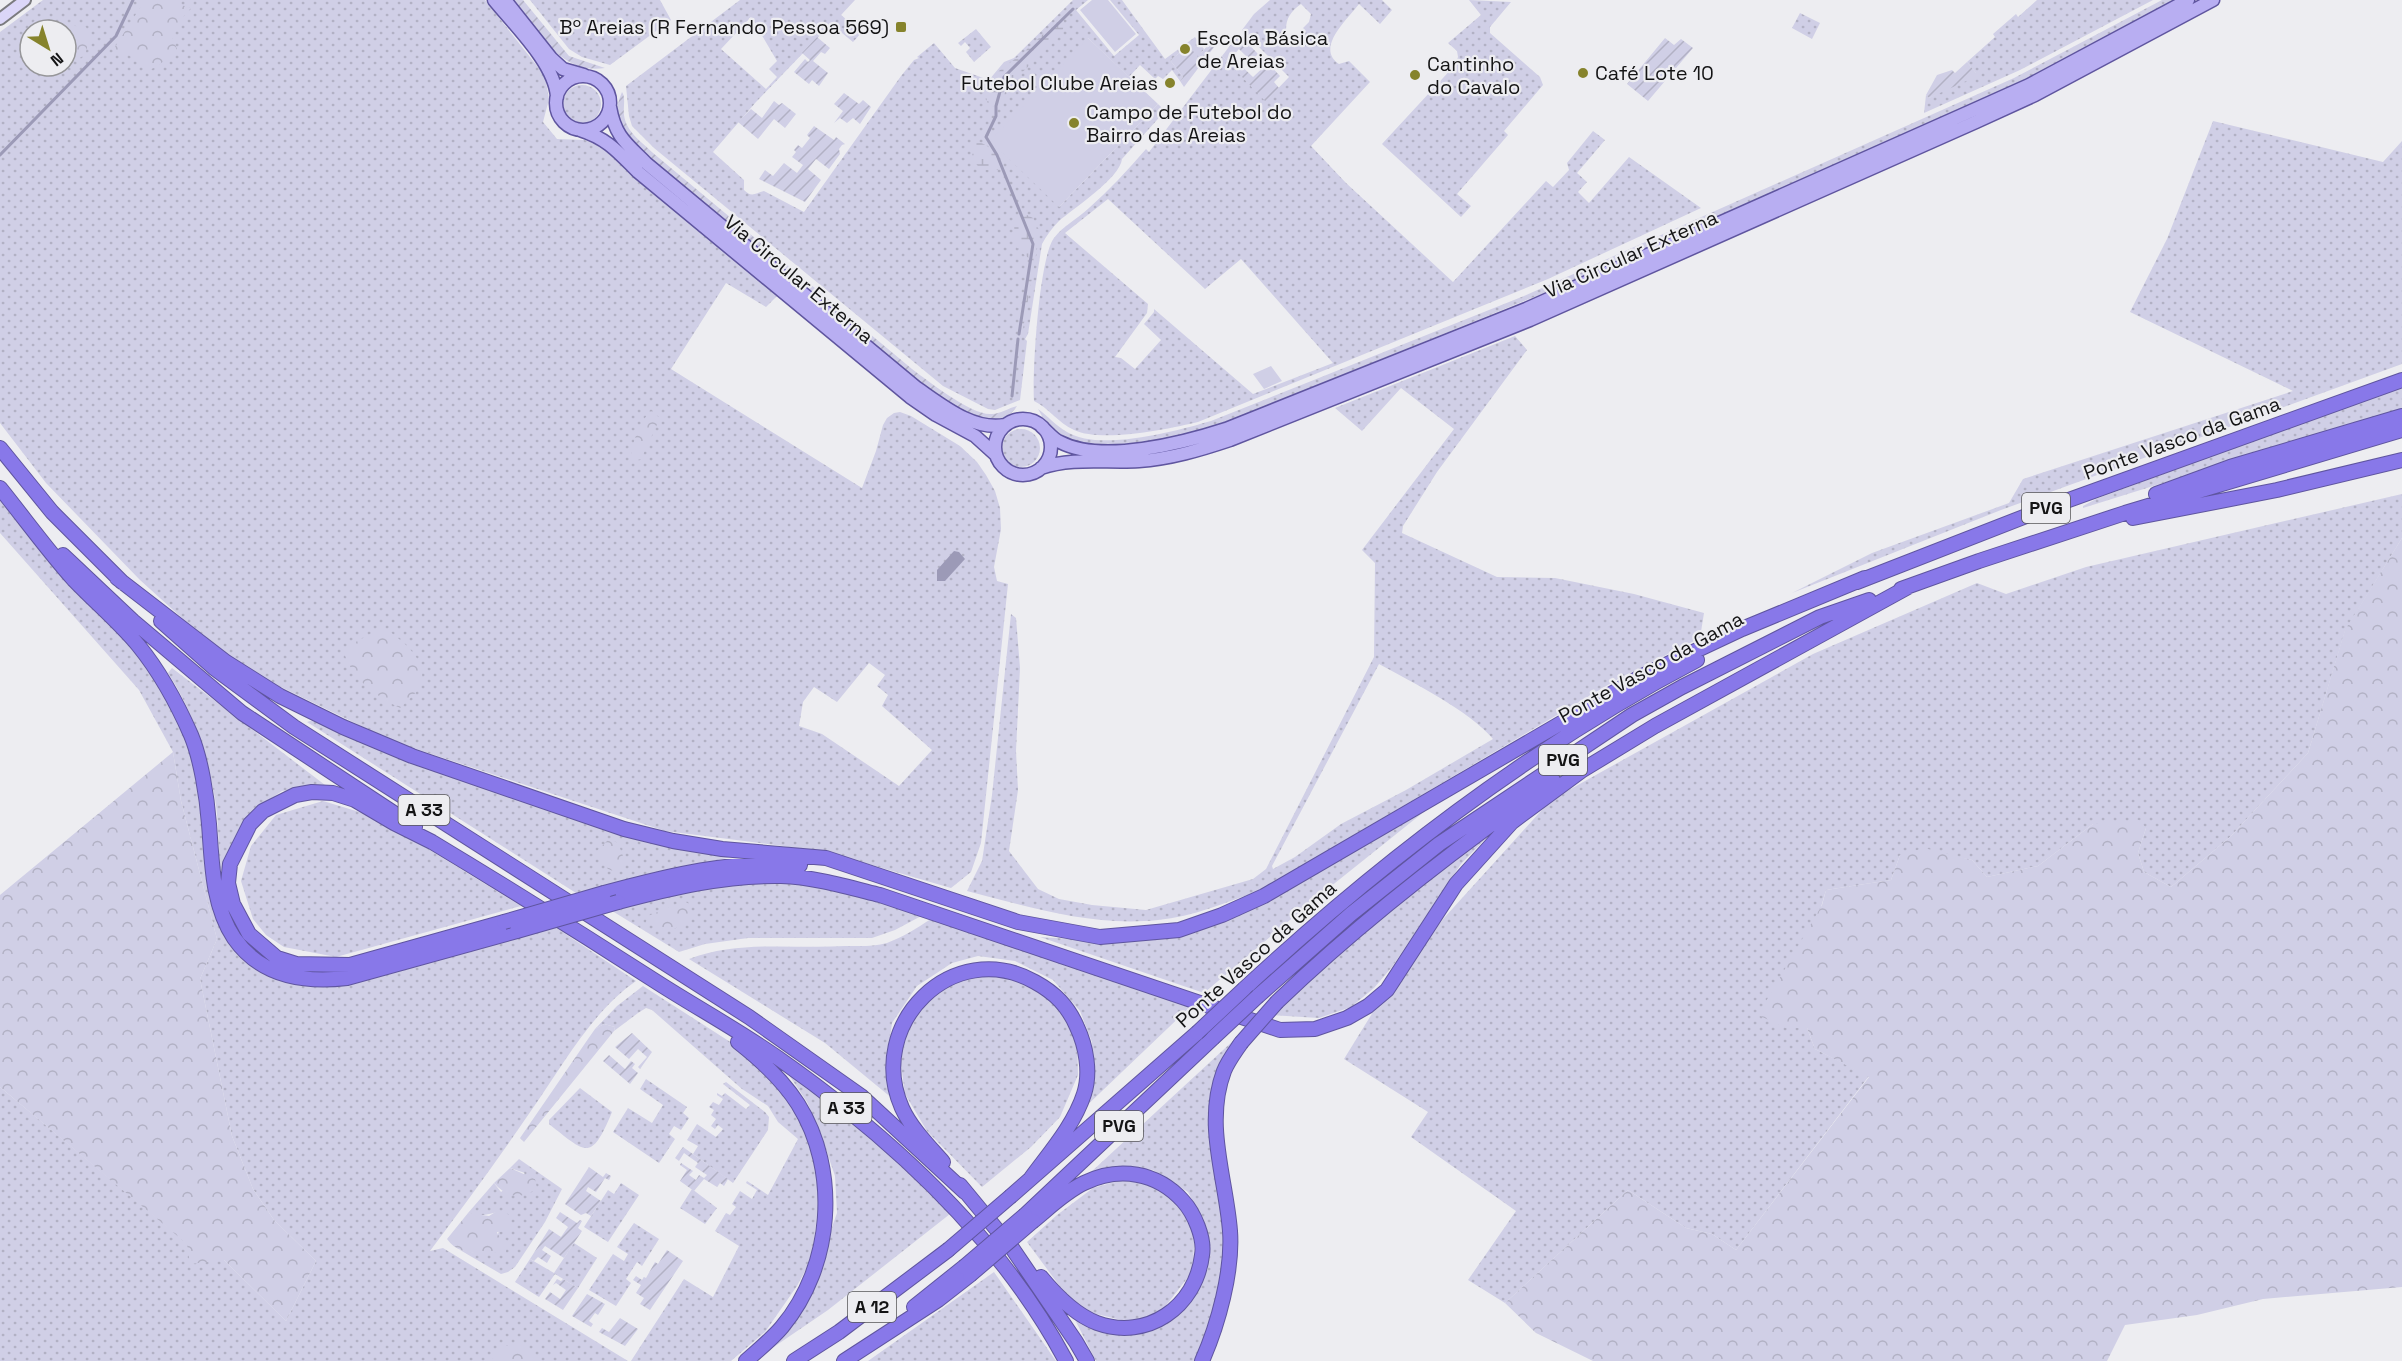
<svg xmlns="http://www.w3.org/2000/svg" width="2402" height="1361" viewBox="0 0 2402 1361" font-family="'Space Grotesk',sans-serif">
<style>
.grass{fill:url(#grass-dots);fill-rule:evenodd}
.forest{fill:url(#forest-crowns)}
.wetland{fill:url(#wetland-marsh)}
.garden{fill:url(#garden-furrows)}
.pitch{fill:#d0cfe6}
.water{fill:#9c9ab7}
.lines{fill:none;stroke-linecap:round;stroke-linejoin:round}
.stream{stroke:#9c9ab7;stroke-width:3}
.secondary-casing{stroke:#7b7b7f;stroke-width:14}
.primary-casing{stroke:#5f559f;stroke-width:15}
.highway-casing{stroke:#5f559f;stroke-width:16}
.secondary{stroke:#dbd6f8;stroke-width:10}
.primary{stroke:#b8aef2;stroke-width:12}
.highway{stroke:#8878e9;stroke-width:14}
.highway-bridge-casing{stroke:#5f559f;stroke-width:16;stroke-linecap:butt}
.highway-bridge{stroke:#8878e9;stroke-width:14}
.poi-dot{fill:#86832c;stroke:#ededf1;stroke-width:2}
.labels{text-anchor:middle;stroke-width:4.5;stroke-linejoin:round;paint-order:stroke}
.shield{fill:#ededf1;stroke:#555557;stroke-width:1.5}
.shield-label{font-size:18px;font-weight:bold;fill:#141415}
.poi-label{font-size:20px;fill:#141415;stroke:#ededf1;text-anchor:start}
.street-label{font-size:20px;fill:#141415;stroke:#ededf1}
</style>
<defs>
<pattern id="grass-dots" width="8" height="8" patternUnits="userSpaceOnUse" patternTransform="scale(1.5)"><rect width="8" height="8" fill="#d0cfe6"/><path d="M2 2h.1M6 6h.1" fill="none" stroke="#b2b1c4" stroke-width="1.8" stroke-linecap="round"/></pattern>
<pattern id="forest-crowns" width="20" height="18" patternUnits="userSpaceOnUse" patternTransform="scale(1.5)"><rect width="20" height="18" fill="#d0cfe6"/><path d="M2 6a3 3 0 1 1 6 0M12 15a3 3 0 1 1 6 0" fill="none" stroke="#b2b1c4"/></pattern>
<pattern id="wetland-marsh" width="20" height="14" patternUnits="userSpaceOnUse" patternTransform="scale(1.5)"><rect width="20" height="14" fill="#d0cfe6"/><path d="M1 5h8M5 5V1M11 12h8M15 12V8" fill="none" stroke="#b2b1c4"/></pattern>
<pattern id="garden-furrows" width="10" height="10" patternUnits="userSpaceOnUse" patternTransform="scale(1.5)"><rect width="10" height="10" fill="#d0cfe6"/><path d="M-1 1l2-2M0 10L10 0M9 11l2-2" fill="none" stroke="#b2b1c4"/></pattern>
</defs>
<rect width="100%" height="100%" fill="#ededf1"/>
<path class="grass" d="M43 0H485L545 76 549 99 543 122 557 139 585 140 605 149 643 184 777 296 766 307 726 283 671 369 862 488 876 451 883 425 887 418 894 413 900 412 911 416 960 446 977 462 986 475 995 491 1000 508 1001 529 994 567 997 581 1008 584 981 843 971 872 951 888 844 857 783 846 665 831 392 741 252 673 182 618 140 580 46 483 0 423V32ZM30 30H66V66H30ZM869 663 885 675 877 686 888 695 882 706 932 750 899 786 822 734 799 726 803 702 814 687 837 702Z
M530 0H660L671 20 610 65 582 57 569 49Z
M740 0H855L841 15 862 32 853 42 831 24 756 102 713 152 744 180V190C752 198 755 193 764 191L804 212 901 76 914 60 919 58 917 57 934 43 955 68 989 80 1004 62 1014 58 1073 0H1088L1076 10 1114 56 1139 35 1110 0H1122L1165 59 1195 37 1204 49 1198 58 1189 46 1170 60 1183 77 1180 81 1172 70 1163 79 1158 76 1155 79 1140 65 1129 77 1088 38 1059 207 1158 104 1165 111 1122 159C1120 178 1074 208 1059 221 1052 228 1047 235 1042 244L1028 334 1025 339 1027 341 1020 400 995 410 988 409 943 386 654 148 632 126 629 116 626 86ZM751 17 777 61 769 69 777 77 766 89 721 49Z
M1270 0H1382L1392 10 1380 24 1359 4C1347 20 1315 48 1339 64L1349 61 1370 82 1311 146 1346 183 1453 282 1546 181 1553 187 1569 170 1567 163 1593 131 1605 140 1577 173 1587 182 1578 192 1589 203 1629 157 1701 208 1548 279 1198 422C1168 429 1102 443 1074 430 1058 423 1049 408 1034 401 1032 373 1039 258 1054 238 1063 226 1077 219 1089 208 1109 190 1128 170 1146 149L1149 152 1222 56 1266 101 1289 77 1242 30 1254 14ZM1301 4 1311 14 1309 22 1303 28 1306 31 1295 41 1287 38C1284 23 1288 13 1301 4ZM1108 199 1205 289 1241 259 1333 363 1253 394 1154 309V312L1144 324 1161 340 1135 369 1121 358 1115 357 1147 313 1148 304 1065 233Z
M1469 0 1511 2 1490 27V33L1540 77 1543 85 1504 131 1508 135 1457 194 1471 206 1461 217 1382 144 1455 65 1458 57 1457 51 1448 43 1481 15Z
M2037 0H2153L2020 70 1924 113 1926 95 1929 98 1976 73 1967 62 1995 37 1993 34 2016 14 2018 17Z
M2162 0H2177L2040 73 1566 284 1215 427 1145 443 1086 445 1065 438 1057 433 1046 423 1038 409C1048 416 1056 426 1067 432 1100 452 1176 431 1211 421L1524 296 2014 78Z
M1800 13 1820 23 1812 39 1792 28Z
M976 29 991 47 974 62 966 52 970 48 965 42 961 46 958 43Z
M563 104a19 19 0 1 1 38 0a19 19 0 1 1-38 0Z
M2213 121 2383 162 2402 141V364L2001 510 1792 593 1872 553 2009 503 2023 479 2293 391 2130 312 2167 239Z
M1515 336 1527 350 1437 472 1403 526 1402 533 1497 577 1555 578 1634 594 1704 613 1700 638 1618 679 1259 891C1226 902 1193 917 1158 920 1092 927 1030 907 967 891L982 861 992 795 1011 614 1016 618 1020 668 1016 751 1018 790 1009 851 1038 889 1059 899 1092 905 1146 910 1253 879 1266 869 1374 657 1375 563 1362 550 1454 429 1401 388 1362 431 1335 408ZM1379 664C1412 682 1470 711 1493 739L1406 790 1341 824 1295 857 1273 869 1272 866Z
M2402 385V408L2083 508V506L2096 499Z
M1002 448a19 19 0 1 1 38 0a19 19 0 1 1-38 0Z
M2402 494V538L2345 631 2308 753 2230 837 2171 887 2144 872 2138 853 2146 828 2093 824 2038 866 1987 877 1972 860 1957 857 1900 855 1891 880 1826 890 1786 1028H1807L1815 1049 1869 1076 1736 1250 1712 1234 1686 1228 1628 1190 1505 1303 1468 1280 1516 1211 1411 1137 1428 1112 1344 1059 1373 1012 1444 918 1551 800 1813 654 1977 583 2006 594 2086 567Z
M0 500 26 534 133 646 167 695 188 739 202 810 219 919 252 957 320 981 552 925 636 981C593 1011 564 1063 535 1105 501 1155 466 1203 430 1251L443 1248 628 1361H0V1087L188 1244 224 1260 286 1321 316 1261 274 1220 253 1189 232 1136 200 979 217 939 181 801 173 752 139 690 0 533Z
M172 668 325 785 282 791 253 811 232 843 224 872 220 869C218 846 219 822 215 799 207 755 193 711 168 673Z
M316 719 389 753 735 856 576 893 307 722Z
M1445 795 1310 903 1204 993 1040 937 1103 941 1189 931Z
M323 801 376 817 521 906 336 957 284 947 266 935 253 919 241 881 251 846 276 815Z
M1502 822 1461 864 1392 967 1374 988 1351 1007 1319 1018 1269 1015 1282 1001 1437 870Z
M724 882 791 884 835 889 925 914 895 930 872 938H748L705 944 679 952 609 909Z
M931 919 1190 1007 1079 1113 1092 1072V1042L1080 1011 1053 980 1015 961 978 956 952 963 917 986 892 1023 886 1067 893 1099 825 1043 689 959C739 940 792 949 845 946 858 946 874 947 887 943 903 937 917 928 931 919Z
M995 972 1027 980 1057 1001 1077 1037 1078 1075 1060 1117 1031 1147 982 1187 927 1131 905 1094 901 1065 905 1032 922 1001 943 985Z
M643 986 735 1045 774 1079 803 1123 817 1172 818 1210 811 1260 797 1286 765 1332 731 1361H631L684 1279 713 1297 739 1246 715 1231 726 1213 730 1215 736 1207 732 1204 740 1191 752 1199 757 1190 746 1183 747 1181 768 1195 798 1139 778 1122 768 1106 742 1089 652 1010 646 1008 638 1013 614 1031 615 1027 604 1024 595 1029 617 1006Z
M1235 1039 1218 1081 1211 1138 1214 1170 1225 1231 1221 1282 1202 1345 1195 1361H1096L1072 1314 1104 1332 1146 1331 1183 1311 1208 1269 1206 1227 1188 1192 1153 1170 1124 1166 1096 1174 1090 1173Z
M789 1075C849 1115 900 1163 950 1214L828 1310 753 1361 808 1295 837 1213 835 1176 820 1132 807 1102Z
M646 1079 687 1107 683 1113 689 1118 681 1130 674 1126 669 1134 675 1139 659 1163 613 1132 628 1108 652 1123 663 1105 640 1089Z
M726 1082 765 1112 769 1117 768 1130 733 1183 693 1154 698 1146 687 1140 697 1124 716 1137 723 1129 718 1125 715 1129 711 1126 716 1119 711 1115 714 1110 709 1107 713 1102 719 1105 723 1099 717 1095V1093L722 1096 725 1093 746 1109 750 1105 723 1084Z
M580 1088 612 1112C591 1163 586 1153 549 1124V1120Z
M519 1159 562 1189 545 1222 515 1267 508 1272 501 1274 460 1250 475 1253 498 1234 505 1212C491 1211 483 1219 468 1213L494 1183 501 1192 525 1173 510 1168Z
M1118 1181 1145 1182 1169 1191 1183 1212 1195 1235 1192 1272 1161 1312 1130 1322 1092 1313 1067 1296 1027 1242 1057 1215 1093 1188Z
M621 1183 639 1195 608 1242 584 1227 608 1190 614 1194Z
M692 1189 717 1208 705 1224 680 1208Z
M634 1223 659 1239 642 1266 637 1262 626 1279 631 1283 616 1306 589 1290 613 1254 624 1261 628 1254 617 1247Z
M574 1243 597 1258 578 1288 555 1274 539 1297 515 1282 530 1259 554 1273Z
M994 1272 1056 1361H868Z"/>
<path class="forest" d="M145 0H174L175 3 191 8 170 32 177 49 158 66 147 71 129 55 113 50Z
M50 19 64 25 86 27 90 36 85 55 74 61 66 60V30H30V45L27 36 34 21Z
M651 411 660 418 641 459 631 462C631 445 639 422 651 411Z
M2402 538V1287L2263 1299 2197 1315 2125 1325 2107 1361H1593L1536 1333 1505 1303 1628 1190 1686 1228 1712 1234 1736 1250 1869 1077 1815 1049 1807 1028H1786L1758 1015 1822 905 1826 890 1891 880 1900 855 1924 848 1972 860 1987 877 2038 866 2093 824 2139 820 2146 828 2138 853 2144 872 2171 887 2230 837 2308 753 2345 630Z
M383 627C402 640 435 664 417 691 412 697 405 703 400 708 374 695 350 677 343 649Z
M173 752 181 801 217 939 200 979 232 1136 253 1189 274 1220 316 1261 286 1321 224 1260 190 1264 187 1244 0 1087V895Z
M609 839 618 843 626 864 613 871 608 869 595 853Z
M684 901 691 905V918C673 933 666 932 646 922L648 916Z
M604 1024 615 1027 614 1031 524 1142 520 1138 588 1039 595 1029Z
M510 1168 535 1179 537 1188C522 1200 507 1198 494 1183Z
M497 1211 505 1212 510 1216V1231L497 1232 498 1235 507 1241 506 1252C486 1253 460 1258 447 1239L468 1213 489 1216Z
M516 1343 530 1349 538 1361H491L502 1347Z"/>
<path class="wetland" d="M1059 19 1064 21 1063 29 1059 37 1007 87 1001 104 989 108 984 90 986 86 1000 70 1023 53Z
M977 142C986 143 997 153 1001 161L999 170H982L972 160 973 145Z
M1027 215 1033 218 1040 232 1023 329 1018 328 1030 259 1018 250 1015 242 1014 222Z"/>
<path class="garden" d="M514 0H523L569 56 605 68C560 75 538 31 514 0Z
M1239 34 1258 54 1251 61 1239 49 1232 57 1253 77 1268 63 1280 76 1274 82 1279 88 1266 102 1222 56Z
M1216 35 1221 38 1184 87 1180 81 1183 77 1170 60 1189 46 1198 57Z
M817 37 830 48 825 54 821 52 813 61 828 73 819 86 812 80 809 84 794 72 805 59 808 62 810 60 802 53Z
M1665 38 1674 45 1681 39 1693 48 1648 101 1627 84Z
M1967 62 1977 74 1975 77 1929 98 1926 95 1937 75 1952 70 1955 73Z
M622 92C626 98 623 107 624 115 626 132 642 142 653 153L912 369C928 381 970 414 990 414 999 415 1008 408 1017 406 995 441 946 402 922 386L644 155C625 134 609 122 622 92Z
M844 93 859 104 863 100 871 107 860 124 853 118 847 123 840 118 834 123 843 111 834 104Z
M774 101 779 105 782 103 796 114 785 128 774 119 758 139 738 122 751 109 762 118Z
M814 126 834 140 836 137 845 144 842 145 839 149 840 154 829 169 816 159 808 169 821 180 805 202 759 179 765 170 773 176 784 163 797 173 803 165 792 157 796 152 794 150 798 145 802 148 810 138 807 135Z
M632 1033 652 1052 640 1069 638 1067 647 1057 638 1049 629 1059 615 1047Z
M609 1055 625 1069 631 1061 635 1064 632 1068 638 1073 630 1084 603 1061Z
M683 1147 728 1179 724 1186 720 1183 717 1187 704 1179 694 1191 680 1181 687 1170 680 1165 681 1163 693 1171 689 1175 696 1180 699 1175 704 1178 707 1175 695 1167 698 1163 684 1153 679 1161 675 1158Z
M589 1167 603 1177 606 1173 611 1176 609 1180 605 1178 596 1192 588 1187 586 1191 601 1201 591 1216 586 1213 581 1215 565 1204Z
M560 1212 577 1223 580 1220 582 1221 578 1228 582 1231 564 1258 545 1246 542 1250 551 1256 547 1263 538 1257 534 1261 530 1259 549 1229 561 1237 568 1227 556 1218Z
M667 1250 683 1261 650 1310 640 1304 644 1298 636 1293 641 1285 633 1280 636 1276 642 1280 644 1277 646 1278 655 1262 658 1264Z
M557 1279 561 1281 563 1279 578 1288 563 1310 545 1299 550 1292 560 1299 566 1290 556 1283 553 1285Z
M587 1294 605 1304 598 1315 595 1313 589 1321 593 1324 591 1327 572 1316Z
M620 1318 638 1329 625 1346 599 1332 602 1328 609 1332Z"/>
<path class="pitch" d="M1092 0H1108L1136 34 1115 52 1080 10Z
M1088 38 1158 104 1059 207 990 141Z
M1271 366 1282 381 1264 389 1253 374Z"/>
<path class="water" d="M954 551 959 552 965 559 945 581H937V570Z"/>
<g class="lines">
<path class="stream" d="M0 155 116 36 133 0
M1019 334 1033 244 997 155 986 137 996 116V106L1004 77 1073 9
M1012 396 1018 339"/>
<defs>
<path id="secondary" d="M0 19 25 0"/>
<path id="primary" d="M494 0C515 26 555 64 557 97
M505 0 551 58 563 69 584 75
M556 103a27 27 0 1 1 54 0a27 27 0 1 1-54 0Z
M610 107C615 136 626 143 646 163L917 388C942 405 973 431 1005 425
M580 130C608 139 618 152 638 172L910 397 936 415 975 436 996 455
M995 447a28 28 0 1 1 56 0a28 28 0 1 1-56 0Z
M1042 427C1048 432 1053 439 1060 442 1102 464 1183 443 1226 429L1526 309 1971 111 2029 85 2188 0
M1041 468C1072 457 1106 463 1139 461 1170 459 1200 450 1230 440L1530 320 1976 122 2035 95 2213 0"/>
<path id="highway" d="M0 448 52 512 122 582
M0 488C25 519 48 551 74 580 95 602 119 622 138 645 160 672 177 703 191 735 201 759 207 797 209 824 212 862 212 905 234 938 261 977 304 983 347 978L517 931
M2156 494 2230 467 2402 416
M2133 518 2277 490 2402 460
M63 555 133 621 242 713 415 827
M117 578 226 662 280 696 343 727 412 756 624 829 673 841 722 849 826 858 1018 922 1100 937 1179 930 1222 915 1264 896 1642 676 1742 629 1865 578
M1857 582 2052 506 2402 380
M1901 589 1979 561 2125 513 2402 430
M161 621 214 668 294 727 749 1017 861 1096 965 1192
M604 893C667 876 734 859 800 865
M618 902C671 888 725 875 781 876 814 877 848 887 880 895L1280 1030 1315 1029 1347 1018 1368 1006 1387 990 1456 884 1512 822 1581 771 1655 726 1908 587
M504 922 350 965 296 964 277 958 249 934 233 904 228 883 230 864 250 824 263 811 295 795 312 792 333 793 355 800 394 823 432 842C510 889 587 937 663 986 701 1010 741 1032 778 1058 892 1138 1000 1237 1066 1361
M1244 989C1381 862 1531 747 1697 660
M1258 996 1351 914 1439 844 1632 715 1682 687 1820 617 1869 600
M1277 1002C1362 920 1456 848 1553 780
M738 1042C761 1060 782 1079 798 1104 840 1171 833 1266 782 1327 772 1339 758 1350 746 1361
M943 1162C929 1146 911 1128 902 1108 865 1024 953 936 1035 982 1055 993 1068 1006 1077 1027 1086 1046 1091 1073 1084 1094 1074 1125 1050 1152 1031 1178
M960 1185 1012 1248 1076 1342 1087 1361
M1011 1196 1197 1033
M1025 1215 1213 1038
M1033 1221C1049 1208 1065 1192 1084 1183 1119 1166 1157 1172 1183 1201 1194 1213 1205 1238 1202 1255 1196 1307 1147 1341 1097 1323 1076 1315 1055 1294 1041 1277
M914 1307 964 1267
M794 1361 839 1332 948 1250
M844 1361 938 1300 970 1275
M1202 1361C1218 1325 1233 1271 1230 1231 1226 1178 1204 1124 1224 1071 1228 1061 1235 1052 1241 1043"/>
</defs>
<use href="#secondary" class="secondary-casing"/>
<use href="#primary" class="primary-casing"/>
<use href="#highway" class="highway-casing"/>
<use href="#secondary" class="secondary"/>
<use href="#primary" class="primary"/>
<use href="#highway" class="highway"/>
<defs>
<path id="highway-bridge" d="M504 922 604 893
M517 931 618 902
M1197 1033 1244 989
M1213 1038 1258 996
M1241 1043 1277 1002
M948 1250 1011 1196
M964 1267 1025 1215
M970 1275 1033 1221"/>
</defs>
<use href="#highway-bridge" class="highway-bridge-casing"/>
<use href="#highway-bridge" class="highway-bridge"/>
</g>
<g class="poi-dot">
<rect x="895" y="21" width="12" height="12" rx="3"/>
<circle cx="1185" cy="49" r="6"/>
<circle cx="1583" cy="73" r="6"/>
<circle cx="1415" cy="75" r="6"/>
<circle cx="1170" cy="83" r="6"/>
<circle cx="1074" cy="123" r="6"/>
</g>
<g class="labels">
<g class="shield">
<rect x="2022" y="493" width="48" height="30" rx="4.5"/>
<rect x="1539" y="745" width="48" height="30" rx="4.5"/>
<rect x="398.5" y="795" width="51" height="30" rx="4.5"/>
<rect x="820.5" y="1093" width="51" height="30" rx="4.5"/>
<rect x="1095" y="1111" width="48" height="30" rx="4.5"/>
<rect x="848" y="1292" width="48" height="30" rx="4.5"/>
</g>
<g class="shield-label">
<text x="2046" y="514">PVG</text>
<text x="1563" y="766">PVG</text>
<text x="424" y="816">A 33</text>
<text x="846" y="1114">A 33</text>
<text x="1119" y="1132">PVG</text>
<text x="872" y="1313">A 12</text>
</g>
<g class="poi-label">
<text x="889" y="34" text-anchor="end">Bº Areias (R Fernando Pessoa 569)</text>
<text x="1197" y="45">Escola Básica<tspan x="1197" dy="23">de Areias</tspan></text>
<text x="1427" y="71">Cantinho<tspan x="1427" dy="23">do Cavalo</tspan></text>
<text x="1595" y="80">Café Lote 10</text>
<text x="1158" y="90" text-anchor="end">Futebol Clube Areias</text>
<text x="1086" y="119">Campo de Futebol do<tspan x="1086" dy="23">Bairro das Areias</tspan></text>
</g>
<g class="street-label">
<text transform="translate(1631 254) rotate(-24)" y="7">Via Circular Externa</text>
<text transform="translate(799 279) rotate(40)" y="7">Via Circular Externa</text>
<text transform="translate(2182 438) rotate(-20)" y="7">Ponte Vasco da Gama</text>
<text transform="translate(1651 667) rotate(-29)" y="7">Ponte Vasco da Gama</text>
<text transform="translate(1256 954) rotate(-42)" y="7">Ponte Vasco da Gama</text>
</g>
</g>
<g transform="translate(48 48) rotate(142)"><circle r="28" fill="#ededf1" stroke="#969699" stroke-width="1.5"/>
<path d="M0-4.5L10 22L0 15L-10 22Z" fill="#86832c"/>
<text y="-9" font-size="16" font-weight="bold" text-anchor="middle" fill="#141415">N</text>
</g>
</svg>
